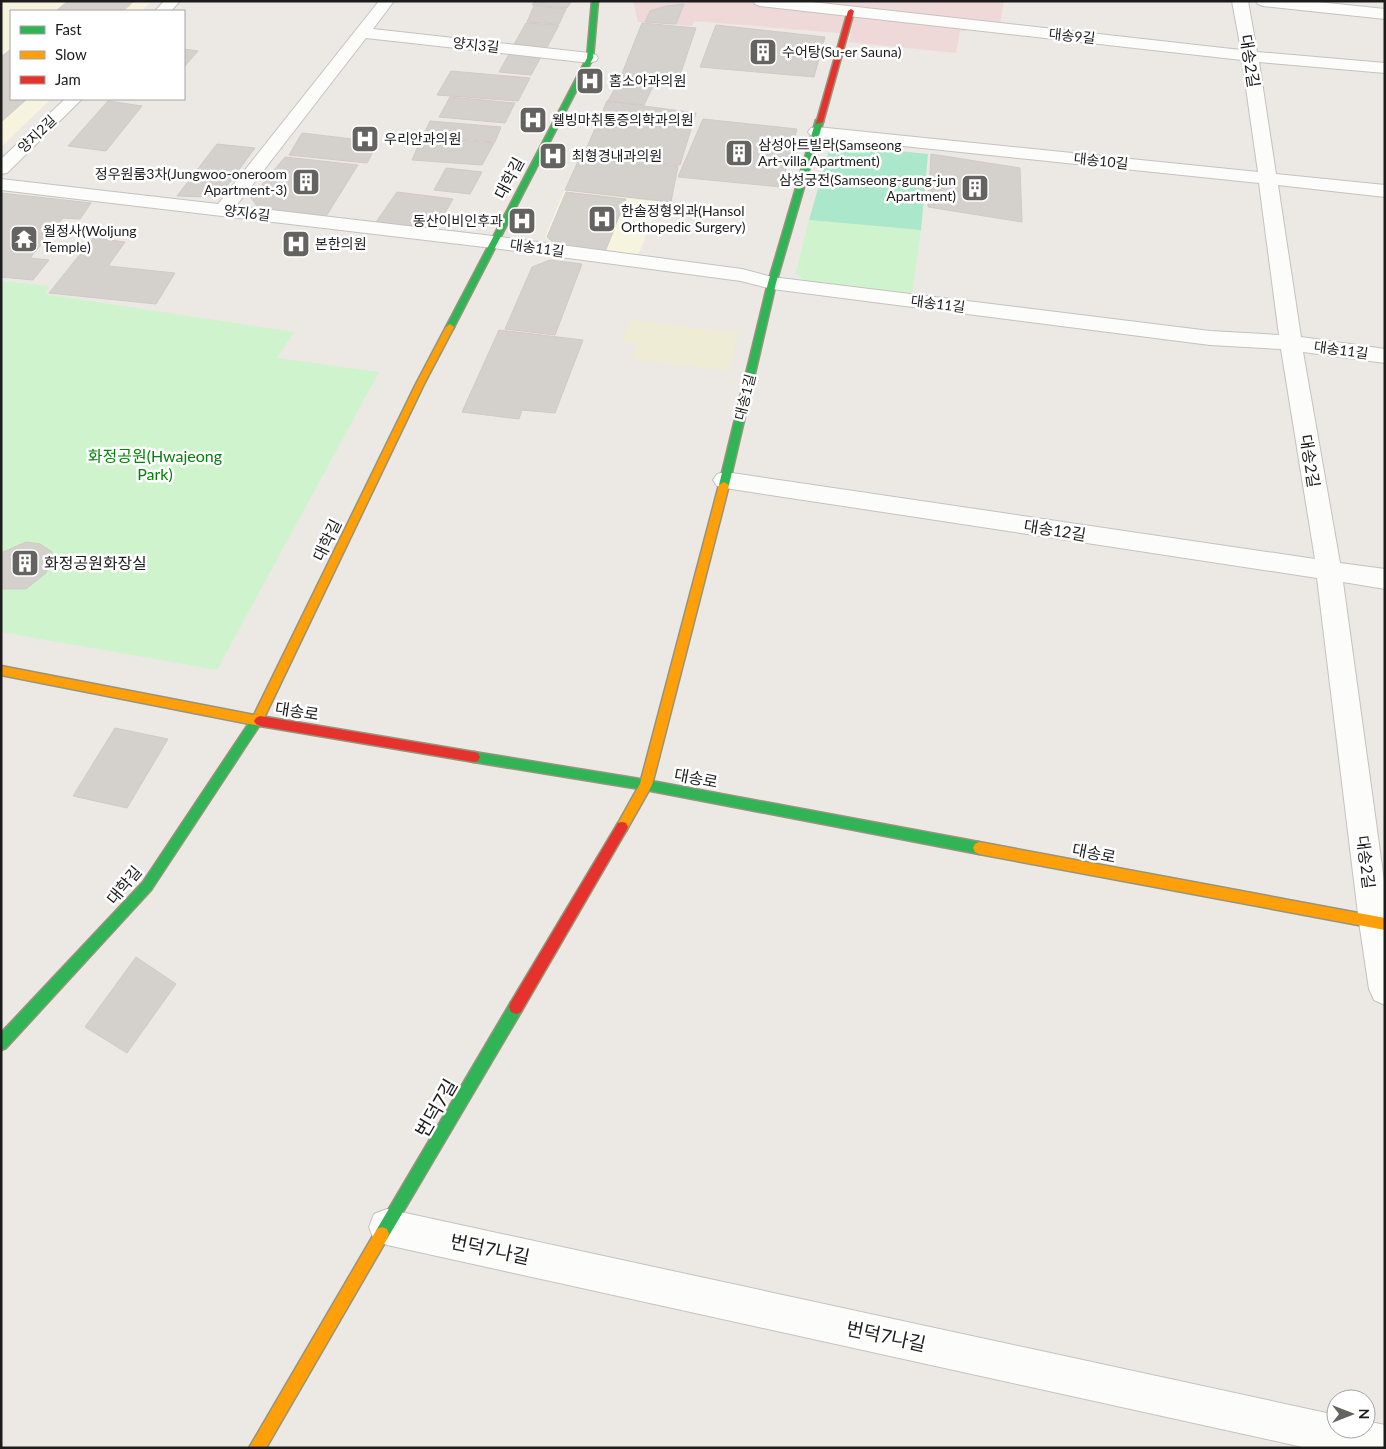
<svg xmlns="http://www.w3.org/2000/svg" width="1386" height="1449" viewBox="0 0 1386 1449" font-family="Lato,'Noto Sans KR',sans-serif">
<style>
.commercial{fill:#efd9d8}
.education{fill:#f6f4de}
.farmland{fill:#eeecd5}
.park{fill:#cff4cd}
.pitch{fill:#abe7ca}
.building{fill:#d4d0cc;stroke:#cfcac5}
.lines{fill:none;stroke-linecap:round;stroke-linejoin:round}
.street-casing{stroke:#c4c2c0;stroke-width:2}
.fast-casing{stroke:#95947c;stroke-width:3}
.slow-casing{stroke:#95947c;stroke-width:3}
.jam-casing{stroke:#95947c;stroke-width:3}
.street{fill:#fcfcfb;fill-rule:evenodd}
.fast{fill:#30b455;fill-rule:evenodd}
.slow{fill:#ff9f0a;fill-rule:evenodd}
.jam{fill:#e5322d;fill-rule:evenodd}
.labels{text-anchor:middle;stroke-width:5;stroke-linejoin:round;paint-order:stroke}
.far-street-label{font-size:14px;fill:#1c1c1c;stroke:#fff}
.far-poi-label{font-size:14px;fill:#1c1c1c;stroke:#fff;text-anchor:start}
.street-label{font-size:16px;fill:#1c1c1c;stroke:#fff}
.park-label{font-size:16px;fill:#018305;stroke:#fff}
.poi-label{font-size:16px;fill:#1c1c1c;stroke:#fff;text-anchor:start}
.near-street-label{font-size:19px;fill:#1c1c1c;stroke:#fff}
</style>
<rect width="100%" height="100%" fill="#ece8e4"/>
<path class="commercial" d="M633 1H1004L1000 24 968 20 966 31H960L956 53 848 42 851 34 694 21 692 26 638 22Z"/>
<path class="education" d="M1 1H152L141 11H11V99H51L1 147Z
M564 191 659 202 638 256 558 249 545 237Z"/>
<path class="farmland" d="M631 320 739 333 729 371 632 359 638 344 621 342Z"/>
<path class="park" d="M809 220 921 230 912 294 808 283 796 273Z
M1 281 49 286 45 294 294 332 277 358 379 372 217 670 1 632Z"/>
<path class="pitch" d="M831 144 928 154 921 230 809 220Z"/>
<path class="building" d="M68 1H134L123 11H56Z
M535 1H572L567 8 532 5Z
M684 4 676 24 645 22 650 11 666 6Z
M534 6 566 9 559 24 527 22Z
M526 23 559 25 546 49 513 46Z
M642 23 696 28 678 81 621 76Z
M716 25 825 37 814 77 700 67Z
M11 49V99H27L1 122V57Z
M184 49 198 51 184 67Z
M509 54 541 57 531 75 499 72Z
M451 71 530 78 518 101 437 95Z
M621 77 655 82 644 105 608 101Z
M450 97 515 103 505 123 439 117Z
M108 101 142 106 106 151 68 146Z
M607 101 696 113 680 165 584 154Z
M703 119 797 129 781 187 678 177Z
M430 121 501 127 495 142 423 136Z
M302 133 378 142 367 163 289 155Z
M422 137 494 143 482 165 412 160Z
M217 144 255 148 227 186 207 197 177 196Z
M931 154 1020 168 1022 222 928 207Z
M581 155 678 166 671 202 565 190Z
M285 157 358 165 325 218 260 210 251 198Z
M446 168 482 172 470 194 434 190Z
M397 192 453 199 435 230 376 222Z
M566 192 626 199 605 252 559 248 547 237Z
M1 193 91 203 80 219 63 218 30 258 49 260 33 280 1 277Z
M93 238 125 242 108 266 175 273 156 304 49 293Z
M550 260 582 264 555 335 505 329 532 267Z
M499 330 583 340 555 413 522 410 519 419 462 412Z
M26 542 40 544 52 552 46 573 26 589H1V553Z
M115 728 168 739 127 808 73 796Z
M136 957 176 984 127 1053 85 1027Z"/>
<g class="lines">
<defs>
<path id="street" d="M164 1H180L171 11H155Z
M379 1H394L373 29 590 53 596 55 598 58 596 61 590 63 366 38 236 206 493 236 742 269 772 277 1210 331 1279 335 1259 183 817 137 811 136 808 132 811 128 817 127 1258 172 1242 60 760 6 755 4 753 1H803L1241 50 1232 1H1248L1257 52 1385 63V73L1259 62 1276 174 1385 185V197L1278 185 1301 337 1385 349V363L1303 352 1340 563 1385 569V589L1343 582 1385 888V1005L1374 1000 1369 989 1359 922 1317 578 725 488 717 486 713 480 717 474 725 472 1315 559 1281 349 1210 345 772 289 741 281 493 248 1 190V179L218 204Z
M1256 1H1309L1385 9V19L1263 6 1258 4Z
M65 99H82L7 173 1 174V159Z
M387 1209 1336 1415V1429H1366V1421L1385 1425V1448H1307L387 1245 374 1240 369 1227 374 1214Z"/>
<path id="fast" d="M592 1H598L593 58 454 327 453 329H447L446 327 587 58Z
M816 120 823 122 776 283 729 485 724 488 719 485 768 283Z
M259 712 263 714 265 717 263 720 151 890 6 1048 1 1050V1033L143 882 255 714Z
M474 752 646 780 979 842 983 844 985 848 983 852 979 854 646 790 474 762 470 761 468 757 470 753Z
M516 1000 521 1002 523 1007 521 1012 387 1239 382 1241 377 1239 375 1234 377 1229 511 1002Z"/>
<path id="slow" d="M450 324 454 327 424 384 264 718 266 721 264 724 260 726 1 675V666L254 715 416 384 446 327Z
M724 482 729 485 652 785 626 831 622 832 618 831 616 827 640 784 719 485Z
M979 842 1385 918V930L979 854 975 852 973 848 975 844Z
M382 1227 387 1229 389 1234 387 1239 266 1448H249L377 1229Z"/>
<path id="jam" d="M851 9 854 11 823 122 816 124 848 11Z
M260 716 474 752 478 753 480 757 478 761 474 762 260 726 256 724 254 721 256 718Z
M622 822 626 823 628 827 626 831 521 1012 516 1014 511 1012 509 1007 511 1002 618 823Z"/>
</defs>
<use href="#street" class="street-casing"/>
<use href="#fast" class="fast-casing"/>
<use href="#slow" class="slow-casing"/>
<use href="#jam" class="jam-casing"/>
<use href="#street" class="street"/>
<use href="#fast" class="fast"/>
<use href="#slow" class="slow"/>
<use href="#jam" class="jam"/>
</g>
<defs>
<symbol id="building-square" viewBox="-11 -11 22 22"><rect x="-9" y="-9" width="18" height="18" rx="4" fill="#656362" stroke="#fff"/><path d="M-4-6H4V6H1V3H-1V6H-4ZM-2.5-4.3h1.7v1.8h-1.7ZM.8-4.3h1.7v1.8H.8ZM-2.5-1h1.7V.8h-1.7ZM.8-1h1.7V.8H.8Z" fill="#fff"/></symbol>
<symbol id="hospital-square" viewBox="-11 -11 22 22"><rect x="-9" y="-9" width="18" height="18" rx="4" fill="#656362" stroke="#fff"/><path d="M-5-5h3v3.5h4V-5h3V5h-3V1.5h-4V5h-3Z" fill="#fff"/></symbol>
<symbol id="temple-square" viewBox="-11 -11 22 22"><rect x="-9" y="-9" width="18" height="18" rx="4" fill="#656362" stroke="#fff"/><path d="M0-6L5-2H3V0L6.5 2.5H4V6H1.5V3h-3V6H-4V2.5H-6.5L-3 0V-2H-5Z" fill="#fff"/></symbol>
</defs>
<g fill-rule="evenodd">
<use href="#building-square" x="747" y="36" width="32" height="32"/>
<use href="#hospital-square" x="574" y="65" width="32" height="32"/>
<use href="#hospital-square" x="517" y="104" width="32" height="32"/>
<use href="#hospital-square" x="349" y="123" width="32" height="32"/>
<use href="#building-square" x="723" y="137" width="32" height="32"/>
<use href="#hospital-square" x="537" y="140" width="32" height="32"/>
<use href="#building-square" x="290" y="166" width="32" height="32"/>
<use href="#building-square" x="959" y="172" width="32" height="32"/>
<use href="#hospital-square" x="586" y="203" width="32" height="32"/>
<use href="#hospital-square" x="506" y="205" width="32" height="32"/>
<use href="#temple-square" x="8" y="223" width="32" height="32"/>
<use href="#hospital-square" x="280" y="228" width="32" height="32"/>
<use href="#building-square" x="9" y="547" width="32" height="32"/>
</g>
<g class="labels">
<g class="far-street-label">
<text transform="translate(1072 36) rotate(6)" y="5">대송9길</text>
<text transform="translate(476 45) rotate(6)" y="5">양지3길</text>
<text transform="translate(37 134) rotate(-44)" y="5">양지2길</text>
<text transform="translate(1101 161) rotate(6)" y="5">대송10길</text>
<text transform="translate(247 213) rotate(7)" y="5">양지6길</text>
<text transform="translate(537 248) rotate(8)" y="5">대송11길</text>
<text transform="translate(938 304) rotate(7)" y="5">대송11길</text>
<text transform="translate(1341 350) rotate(8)" y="5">대송11길</text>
<text transform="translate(745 397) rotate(-76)" y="5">대송1길</text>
</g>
<g class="far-poi-label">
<text x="782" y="57">수어탕(Su-er Sauna)</text>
<text x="609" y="86">홈소아과의원</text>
<text x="552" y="125">웰빙마취통증의학과의원</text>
<text x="384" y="144">우리안과의원</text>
<text x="758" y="150">삼성아트빌라(Samseong<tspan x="758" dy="16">Art-villa Apartment)</tspan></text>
<text x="572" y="161">최형경내과의원</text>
<text x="287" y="179" text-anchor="end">정우원룸3차(Jungwoo-oneroom<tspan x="287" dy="16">Apartment-3)</tspan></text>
<text x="956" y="185" text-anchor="end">삼성궁전(Samseong-gung-jun<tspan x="956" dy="16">Apartment)</tspan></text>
<text x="621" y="216">한솔정형외과(Hansol<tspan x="621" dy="16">Orthopedic Surgery)</tspan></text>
<text x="503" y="226" text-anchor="end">동산이비인후과</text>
<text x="43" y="236">월정사(Woljung<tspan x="43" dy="16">Temple)</tspan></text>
<text x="315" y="249">본한의원</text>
</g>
<g class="street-label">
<text transform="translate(1250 61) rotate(81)" y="6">대송2길</text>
<text transform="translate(509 178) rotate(-62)" y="6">대학길</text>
<text transform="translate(1310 461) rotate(81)" y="6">대송2길</text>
<text transform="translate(1055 530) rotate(9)" y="6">대송12길</text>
<text transform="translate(327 540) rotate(-64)" y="6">대학길</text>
<text transform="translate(297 711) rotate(9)" y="6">대송로</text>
<text transform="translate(696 778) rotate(11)" y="6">대송로</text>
<text transform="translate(1094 853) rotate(11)" y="6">대송로</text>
<text transform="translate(1366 862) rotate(83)" y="6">대송2길</text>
<text transform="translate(124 885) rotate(-50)" y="6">대학길</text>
</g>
<g class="park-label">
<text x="155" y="462">화정공원(Hwajeong<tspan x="155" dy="18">Park)</tspan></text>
</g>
<g class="poi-label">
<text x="44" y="569">화정공원화장실</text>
</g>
<g class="near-street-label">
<text transform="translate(436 1108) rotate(-60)" y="7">번덕7길</text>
<text transform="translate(490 1249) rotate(12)" y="7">번덕7나길</text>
<text transform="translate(886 1336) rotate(12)" y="7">번덕7나길</text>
</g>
</g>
<rect width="1386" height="1449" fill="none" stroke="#1c1c1c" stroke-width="5"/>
<rect x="10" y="10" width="175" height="90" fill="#ffffff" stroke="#a4a4a4"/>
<rect x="20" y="26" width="25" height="8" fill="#30b455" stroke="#a4a4a4"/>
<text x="55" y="35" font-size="15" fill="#1c1c1c">Fast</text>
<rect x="20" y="51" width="25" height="8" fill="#ff9f0a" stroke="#a4a4a4"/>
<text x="55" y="60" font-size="15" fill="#1c1c1c">Slow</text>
<rect x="20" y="76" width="25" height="8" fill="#e5322d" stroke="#a4a4a4"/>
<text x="55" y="85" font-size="15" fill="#1c1c1c">Jam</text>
<g transform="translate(1351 1414) rotate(90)"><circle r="24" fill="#ffffff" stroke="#a4a4a4"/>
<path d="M0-4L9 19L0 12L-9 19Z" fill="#656362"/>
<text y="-8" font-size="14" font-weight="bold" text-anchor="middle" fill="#1c1c1c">N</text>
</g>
</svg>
